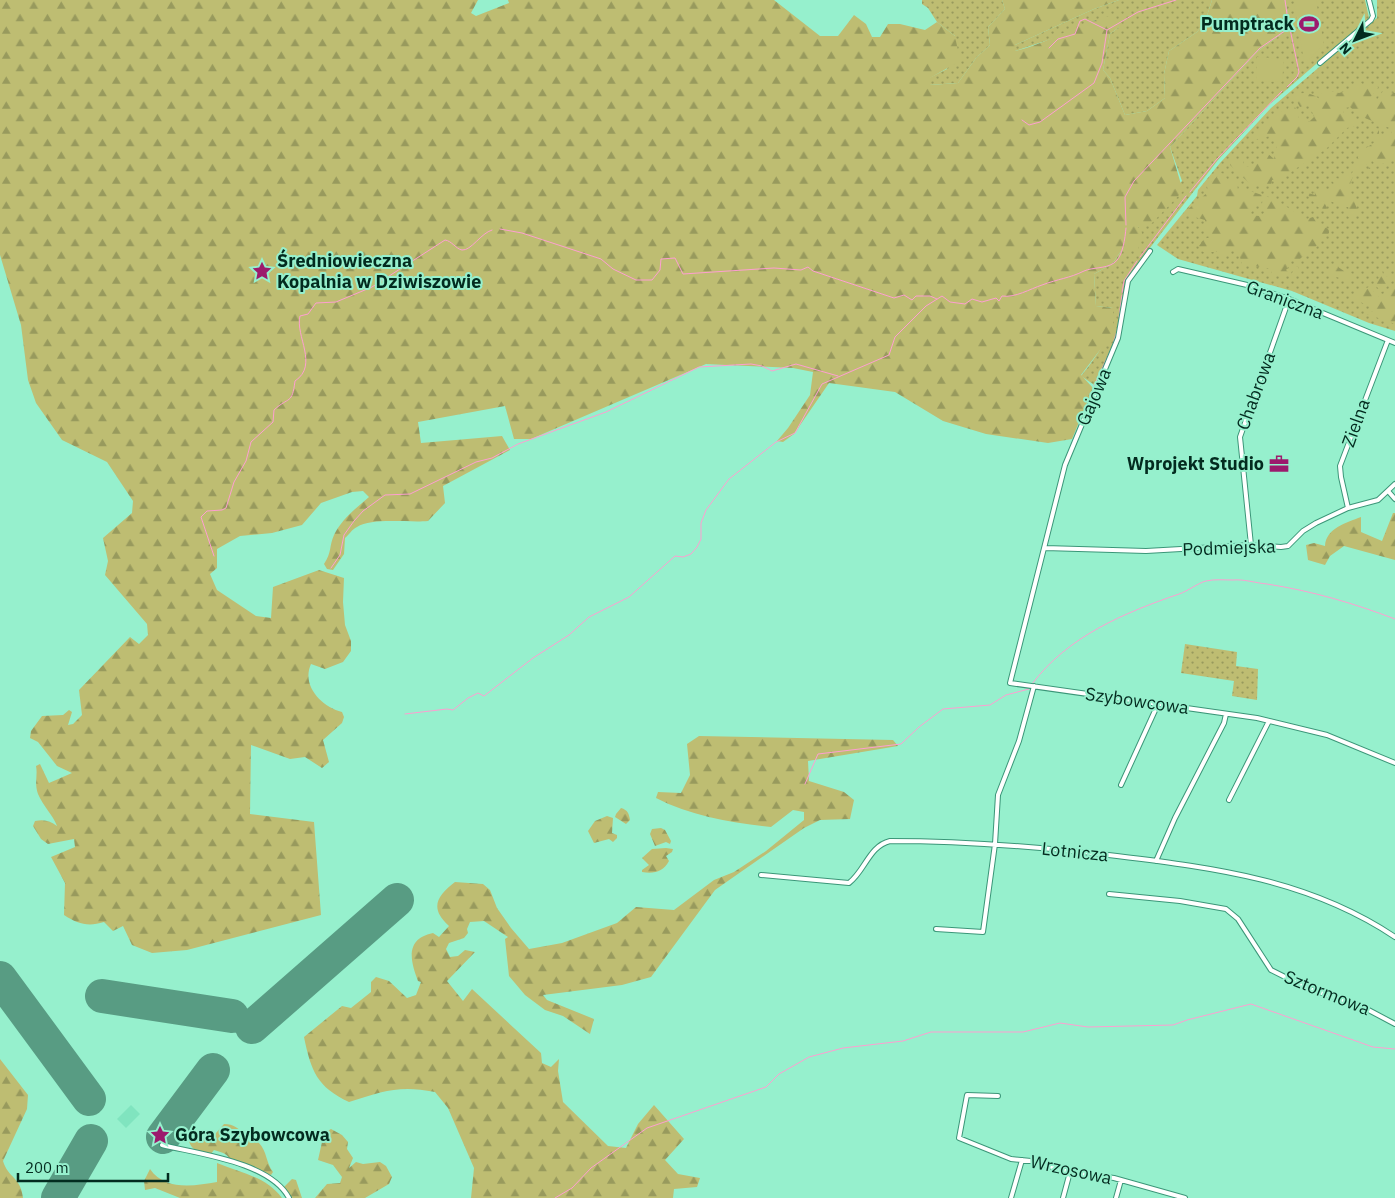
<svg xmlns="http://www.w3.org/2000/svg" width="1395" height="1198" viewBox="0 0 1395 1198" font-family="'IBM Plex Sans',sans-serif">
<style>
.built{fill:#80e4bf}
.grass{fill:url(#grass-dots)}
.forest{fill:url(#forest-firs)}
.pitch{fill:#bebd72}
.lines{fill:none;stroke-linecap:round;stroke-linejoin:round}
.stream{stroke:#fe9fd1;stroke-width:1}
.runway{stroke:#589c83;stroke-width:34}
.minor-casing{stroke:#3b9678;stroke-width:6}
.minor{stroke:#fff;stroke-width:4}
.labels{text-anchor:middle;stroke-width:4;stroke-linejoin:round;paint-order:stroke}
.poi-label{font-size:18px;font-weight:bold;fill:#032b1f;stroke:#96f0cd;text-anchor:end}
.street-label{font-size:18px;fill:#032b1f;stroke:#96f0cd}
</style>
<defs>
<pattern id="grass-dots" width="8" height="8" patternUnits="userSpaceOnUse" patternTransform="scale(1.25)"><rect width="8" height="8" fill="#bebd72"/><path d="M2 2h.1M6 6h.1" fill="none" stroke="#989a5d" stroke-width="1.8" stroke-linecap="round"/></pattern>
<pattern id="forest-firs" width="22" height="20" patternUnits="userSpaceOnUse" patternTransform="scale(1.25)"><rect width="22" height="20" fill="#bebd72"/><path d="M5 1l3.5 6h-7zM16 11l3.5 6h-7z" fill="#989a5d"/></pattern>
</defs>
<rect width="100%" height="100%" fill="#96f0cd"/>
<path class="built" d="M131 1105 140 1114 126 1128 117 1119Z"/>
<path class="grass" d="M922 0H1002L1005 9 988 27 990 45 976 58 958 83 929 85V78L947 69 955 36 937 22 928 8 922 4Z
M1119 0H1212L1205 22 1197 32 1169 51 1164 74 1165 98 1147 111 1125 115 1110 78 1103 70 1110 34 1119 27 1095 20 1057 37 1015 51V45L1094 9Z
M1285 0H1365L1369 18 1270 104 1218 160 1132 271C1123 287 1124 303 1120 320 1115 343 1105 364 1096 386L1081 376C1098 355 1112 335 1113 308L1096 306 1094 274 1112 264 1138 227 1182 181 1170 147 1257 52 1291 27Z
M1377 0H1395V331L1369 323 1292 291 1178 259 1157 245 1197 196 1198 190 1220 163 1271 108 1377 18Z
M1185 644 1237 652 1236 666 1258 669 1257 700 1232 696 1234 681 1181 673Z"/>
<path class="forest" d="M0 0H478L471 13 476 16 509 3 508 0H774L820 36H838L854 15 866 24 872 37H880L888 24H900L925 30 937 22 955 36 960 61 930 78V85L958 83 976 58 990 45 988 27 1005 9 1002 0H1119L1094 9 1015 45V51C1047 44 1077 23 1110 16L1119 27 1110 34 1103 70 1110 78 1125 115 1147 111 1165 98 1164 74 1169 51 1197 32 1205 22 1212 0H1285L1291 27 1257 52 1170 147 1183 191 1152 223 1138 227 1142 233 1138 250 1121 251 1112 264 1094 274 1096 306 1113 308V324L1116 328 1110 346H1103L1081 375 1093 388 1072 439 1048 443 986 434 943 421 895 392 829 383 794 434 783 442 777 441 788 428 810 395 813 372 793 368 706 364 531 439H514L505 406 418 422 421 443 502 436 510 450 443 486 445 503 428 521C409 523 372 517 357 527 352 529 349 535 345 538L344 554 333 570 327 569 324 564C332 552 329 546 334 535 342 519 356 508 369 497L363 491 352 492 321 503 302 525 272 533 240 536 217 549V568L210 574 217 590 256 616 271 618 273 587 319 570 344 578 343 602 345 625 351 641V651L343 662 325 669 311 664C301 686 322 707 342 712L344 717 342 723 323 740 329 762 322 768 305 757 290 759 251 745 250 814 314 822 321 915 187 950 152 953 132 945 123 926 113 931 104 922C88 927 78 924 64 915L65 883 51 857 75 847 74 839 48 844 41 839 33 826 35 821C45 819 50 821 57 826 53 815 43 806 38 794 34 782 38 776 36 766L40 764 49 783 72 773 57 766 38 742 30 738 31 731 42 716 63 715 69 710 72 712 68 725 73 724 82 715 79 690 130 637 139 644 148 635 147 624 105 575 108 561 103 538 132 513 133 501 107 462 62 440 36 403 28 380 21 325 0 255Z
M1361 83 1366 86 1377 84 1378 88 1370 98 1372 101H1376L1383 91 1395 93V160C1384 161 1378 168 1368 169L1374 163 1371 159 1363 169 1354 174 1349 187 1357 209 1354 217H1348L1351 212 1348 207C1338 208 1333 199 1323 200L1327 208 1326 210 1318 207 1309 197 1308 193 1315 195 1314 187 1318 190H1330L1335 184 1330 179 1333 177 1339 179V173L1345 174 1346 168 1348 175 1351 176 1360 152 1375 142 1373 127 1379 129V136L1391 135 1392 129 1360 116 1350 107 1345 108 1343 112 1360 121 1359 125 1347 128 1326 149 1280 179 1272 180 1271 185H1251L1230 165V158L1243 160 1244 166 1252 167 1266 152 1274 159 1277 145 1274 137 1269 136 1250 142 1249 139 1255 136 1256 129H1261L1267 120 1273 118 1274 114 1288 109 1290 104 1295 107 1300 121H1310L1314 117 1309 104 1300 107 1294 96C1304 90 1313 94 1321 100L1323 96 1320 92 1322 89 1339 93 1353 89V87Z
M1221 173 1224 174 1227 179 1237 182 1238 191 1244 189 1262 195 1261 200 1249 215 1259 216 1268 211 1262 204 1263 195C1281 201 1291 211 1307 219L1313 217 1318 225 1329 229V233L1307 256 1302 257 1298 261 1293 259 1290 262 1291 264 1286 270 1291 275 1295 267 1299 266 1296 276 1271 275 1272 269 1242 264 1238 251H1229L1223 258 1220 252H1203L1199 246 1204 239 1211 237V233H1205V220L1191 216 1186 211 1208 192 1207 186Z
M1337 261 1338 267 1344 271 1346 276 1348 272 1353 274 1347 281 1329 274Z
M1382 270 1384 278 1391 274 1393 275V280L1382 292 1376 286 1373 291 1379 297 1395 287V324L1367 314 1377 309 1369 302 1364 304 1356 299V293L1373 285 1379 278 1376 271Z
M1393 513H1395V560L1344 546 1330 556 1325 565 1308 560 1306 545 1314 543 1325 546C1326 528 1346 523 1361 517V532L1382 541Z
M699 736 893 740 898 746 808 761 809 781 844 792 854 800 850 819 820 820 804 828 715 890 651 977 622 985 543 995 547 1000 594 1019 590 1034 563 1016 545 1010 525 995 509 976 505 939 508 937 484 921 470 922 467 929 468 933 464 938 449 943 446 949 450 957 458 956 465 950 475 952 447 981 463 1001 472 989 541 1053 542 1063 551 1067 559 1059 558 1071 563 1102 608 1146 626 1148 638 1124 654 1105 684 1139 665 1160 678 1174 700 1178 697 1187 674 1189 673 1198H471L474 1168 448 1108 435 1092C399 1085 384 1091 349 1102 317 1087 311 1071 304 1037L342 1006 351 1008 371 992V982L376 977 389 981 407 998 416 995 421 982 418 981C410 960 405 939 433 933L439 937 449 926C429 908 437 896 455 882L483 884 490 890 497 908 511 928 529 949 562 943 617 923 636 907 674 910 714 880 734 872 766 851 804 820V812L793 810 771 827C733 823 691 816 656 798L658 792 681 793 690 775 687 744Z
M621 808C628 810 629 814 630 820L626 824 615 817 616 814Z
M607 816 613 818 612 833 617 835V838L613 842 609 839 594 843 588 831 595 821Z
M661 828 665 830 671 841 670 844 666 842 655 846 650 834 652 829Z
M666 848 673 849 672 852 666 856 669 861C663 872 654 874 642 872V870L649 865 642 858 652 849Z
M0 1059 28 1095 27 1109 3 1161C8 1178 21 1177 23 1198H0Z
M224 1124C234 1124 238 1128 245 1135 249 1139 255 1139 259 1143 267 1151 266 1163 273 1172L271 1175 230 1159C226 1153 221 1152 214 1150L210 1155C199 1152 190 1151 188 1137L194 1135 206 1140H213L216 1133Z
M331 1129 342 1135 348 1142 347 1149 353 1158 349 1168 356 1162 363 1164 380 1162 386 1166 392 1177 389 1184 365 1198H315L327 1184 340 1183 342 1177 333 1165 318 1160 324 1133Z
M217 1163C240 1173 266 1176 282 1198H180L155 1188 145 1190 144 1181 150 1169C165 1191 194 1186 217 1182Z
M292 1179 296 1180 302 1198H290L284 1187Z"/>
<path class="pitch" d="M1295 0H1316L1324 45 1307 61H1304L1294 4Z
M1257 57 1284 59 1282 82 1256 81Z"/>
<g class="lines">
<path class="stream" d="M1049 48 1058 39 1075 34 1080 21 1085 19 1107 30
M1287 87 1297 77 1299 72 1290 29
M1022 120 1029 125 1040 122 1094 83 1102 63 1107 30 1138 12 1176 0
M1190 192 1217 159 1282 91
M1126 225 1125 197 1134 181 1260 48 1289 28 1285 0
M500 229 522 233 601 259 613 269 636 280H652L660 270 661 259 675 258 683 274 774 268 801 270 808 267 813 271 894 298 904 295 912 300 916 296H930L937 299
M1140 257 1186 196
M1122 293 1124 281 1137 261
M1119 317 1122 295
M1113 344 1119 324
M1094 386 1111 349
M214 556 201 517 207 511 222 510 226 508 234 482 246 461 251 442 273 422 274 410C289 396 292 405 295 381 319 365 295 336 300 316L308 314 316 303 336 302 372 287 445 240C452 241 456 249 462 250 471 251 481 233 492 230
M331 568 340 555 344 535 354 521 363 511 385 495 410 494 476 462 492 458 518 444 606 412 699 367 751 364 762 366 772 371 796 364 838 376
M1032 684C1068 636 1124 613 1179 594 1188 591 1198 583 1206 581 1214 579 1225 580 1233 580 1244 579 1256 583 1267 584 1312 591 1353 603 1395 619
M405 714 447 709 453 710 468 698 478 693 484 696 533 658 569 635 589 617 629 597 675 556 683 557 691 554 697 547 701 539V523L706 510 729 479 776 442 795 433 822 384 889 355 895 337 926 306 942 296 950 302 965 304 972 299 982 302 996 298 999 301 1002 296C1015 298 1030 289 1042 285 1058 279 1070 278 1084 271 1093 267 1105 269 1114 263 1123 257 1125 238 1126 228
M805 784 818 754 901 744 919 727 943 709 990 705 1006 695 1029 689
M555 1198 572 1188 591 1168 647 1128 766 1087 779 1074 809 1057 843 1048 903 1041 931 1032H1023L1060 1023 1088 1027 1173 1025 1187 1020 1251 1004 1373 1047 1395 1049"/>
<path class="runway" d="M0 978 89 1099
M102 996 232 1016
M252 1027 397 900
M163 1137 213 1070
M58 1198 91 1141"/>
<defs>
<path id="minor" d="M1320 63 1371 20 1373 16 1369 0
M1150 251 1128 281 1118 338 1065 465 1010 683 1257 718 1327 735 1395 763
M1173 272 1178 269 1247 285 1289 299 1395 343
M1388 491 1395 499
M1348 508 1341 477 1340 466 1388 340
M1251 545 1240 437 1289 299
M1045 548 1146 551 1251 545 1281 547 1288 546 1303 531 1316 523 1348 508 1378 500 1395 484
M1121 785 1158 704
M1229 800 1269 721
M1156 861 1175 818 1224 723 1226 714
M761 875 849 883C865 871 869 846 890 841 966 841 1041 847 1117 856 1216 868 1310 880 1395 937
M1109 894 1180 901 1226 909 1238 919 1271 970 1307 988 1361 1006 1395 1024
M936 929 983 932 995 844 998 795 1019 741 1034 686
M998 1096 967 1095 959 1138 1011 1159 1031 1161 1070 1172 1114 1178 1185 1198
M162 1145C199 1154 270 1162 289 1198
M1011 1198 1022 1160
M1063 1198 1070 1172
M1116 1198 1121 1180"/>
</defs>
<use href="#minor" class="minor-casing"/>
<use href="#minor" class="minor"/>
</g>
<defs>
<symbol id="stadium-bare" viewBox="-9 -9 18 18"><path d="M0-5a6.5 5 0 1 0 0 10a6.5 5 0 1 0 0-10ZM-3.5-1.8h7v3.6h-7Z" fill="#9c1a6d" stroke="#96f0cd" stroke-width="2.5" paint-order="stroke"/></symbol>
<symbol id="sight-bare" viewBox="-9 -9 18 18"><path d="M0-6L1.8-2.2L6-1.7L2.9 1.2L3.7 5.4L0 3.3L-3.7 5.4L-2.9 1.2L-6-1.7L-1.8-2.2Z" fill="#9c1a6d" stroke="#96f0cd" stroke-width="2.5" paint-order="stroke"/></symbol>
<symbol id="office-bare" viewBox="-9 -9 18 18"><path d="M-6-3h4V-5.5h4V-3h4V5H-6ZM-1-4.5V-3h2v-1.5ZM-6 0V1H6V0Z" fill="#9c1a6d" stroke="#96f0cd" stroke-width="2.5" paint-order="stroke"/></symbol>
</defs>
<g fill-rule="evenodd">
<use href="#stadium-bare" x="1295" y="10" width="28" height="28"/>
<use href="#sight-bare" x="248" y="257" width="28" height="28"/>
<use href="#office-bare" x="1265" y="450" width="28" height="28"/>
<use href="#sight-bare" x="146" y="1121" width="28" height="28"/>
</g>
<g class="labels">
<g class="poi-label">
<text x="1294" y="30">Pumptrack</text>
<text x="277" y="267" text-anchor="start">Średniowieczna<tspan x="277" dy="21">Kopalnia w Dziwiszowie</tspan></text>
<text x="1264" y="470">Wprojekt Studio</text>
<text x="175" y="1141" text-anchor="start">Góra Szybowcowa</text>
</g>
<g class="street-label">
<text transform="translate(1285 300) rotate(20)" y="6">Graniczna</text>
<text transform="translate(1256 391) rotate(-70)" y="6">Chabrowa</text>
<text transform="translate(1094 397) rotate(-67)" y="6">Gajowa</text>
<text transform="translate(1356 423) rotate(-70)" y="6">Zielna</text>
<text transform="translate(1229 548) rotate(-2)" y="6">Podmiejska</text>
<text transform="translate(1137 701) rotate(8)" y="6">Szybowcowa</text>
<text transform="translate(1075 852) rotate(6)" y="6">Lotnicza</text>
<text transform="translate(1327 993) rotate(22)" y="6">Sztormowa</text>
<text transform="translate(1071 1170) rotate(12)" y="6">Wrzosowa</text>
</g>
</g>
<g transform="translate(1355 40) rotate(228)" stroke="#96f0cd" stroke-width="4" paint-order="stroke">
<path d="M0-4L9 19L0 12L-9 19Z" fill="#032b1f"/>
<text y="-8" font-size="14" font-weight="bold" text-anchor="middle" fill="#032b1f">N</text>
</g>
<path d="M18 1173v8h150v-8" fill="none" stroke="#032b1f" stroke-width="2.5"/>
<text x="25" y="1173" font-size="15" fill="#032b1f" stroke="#96f0cd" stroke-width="4" paint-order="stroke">200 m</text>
</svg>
